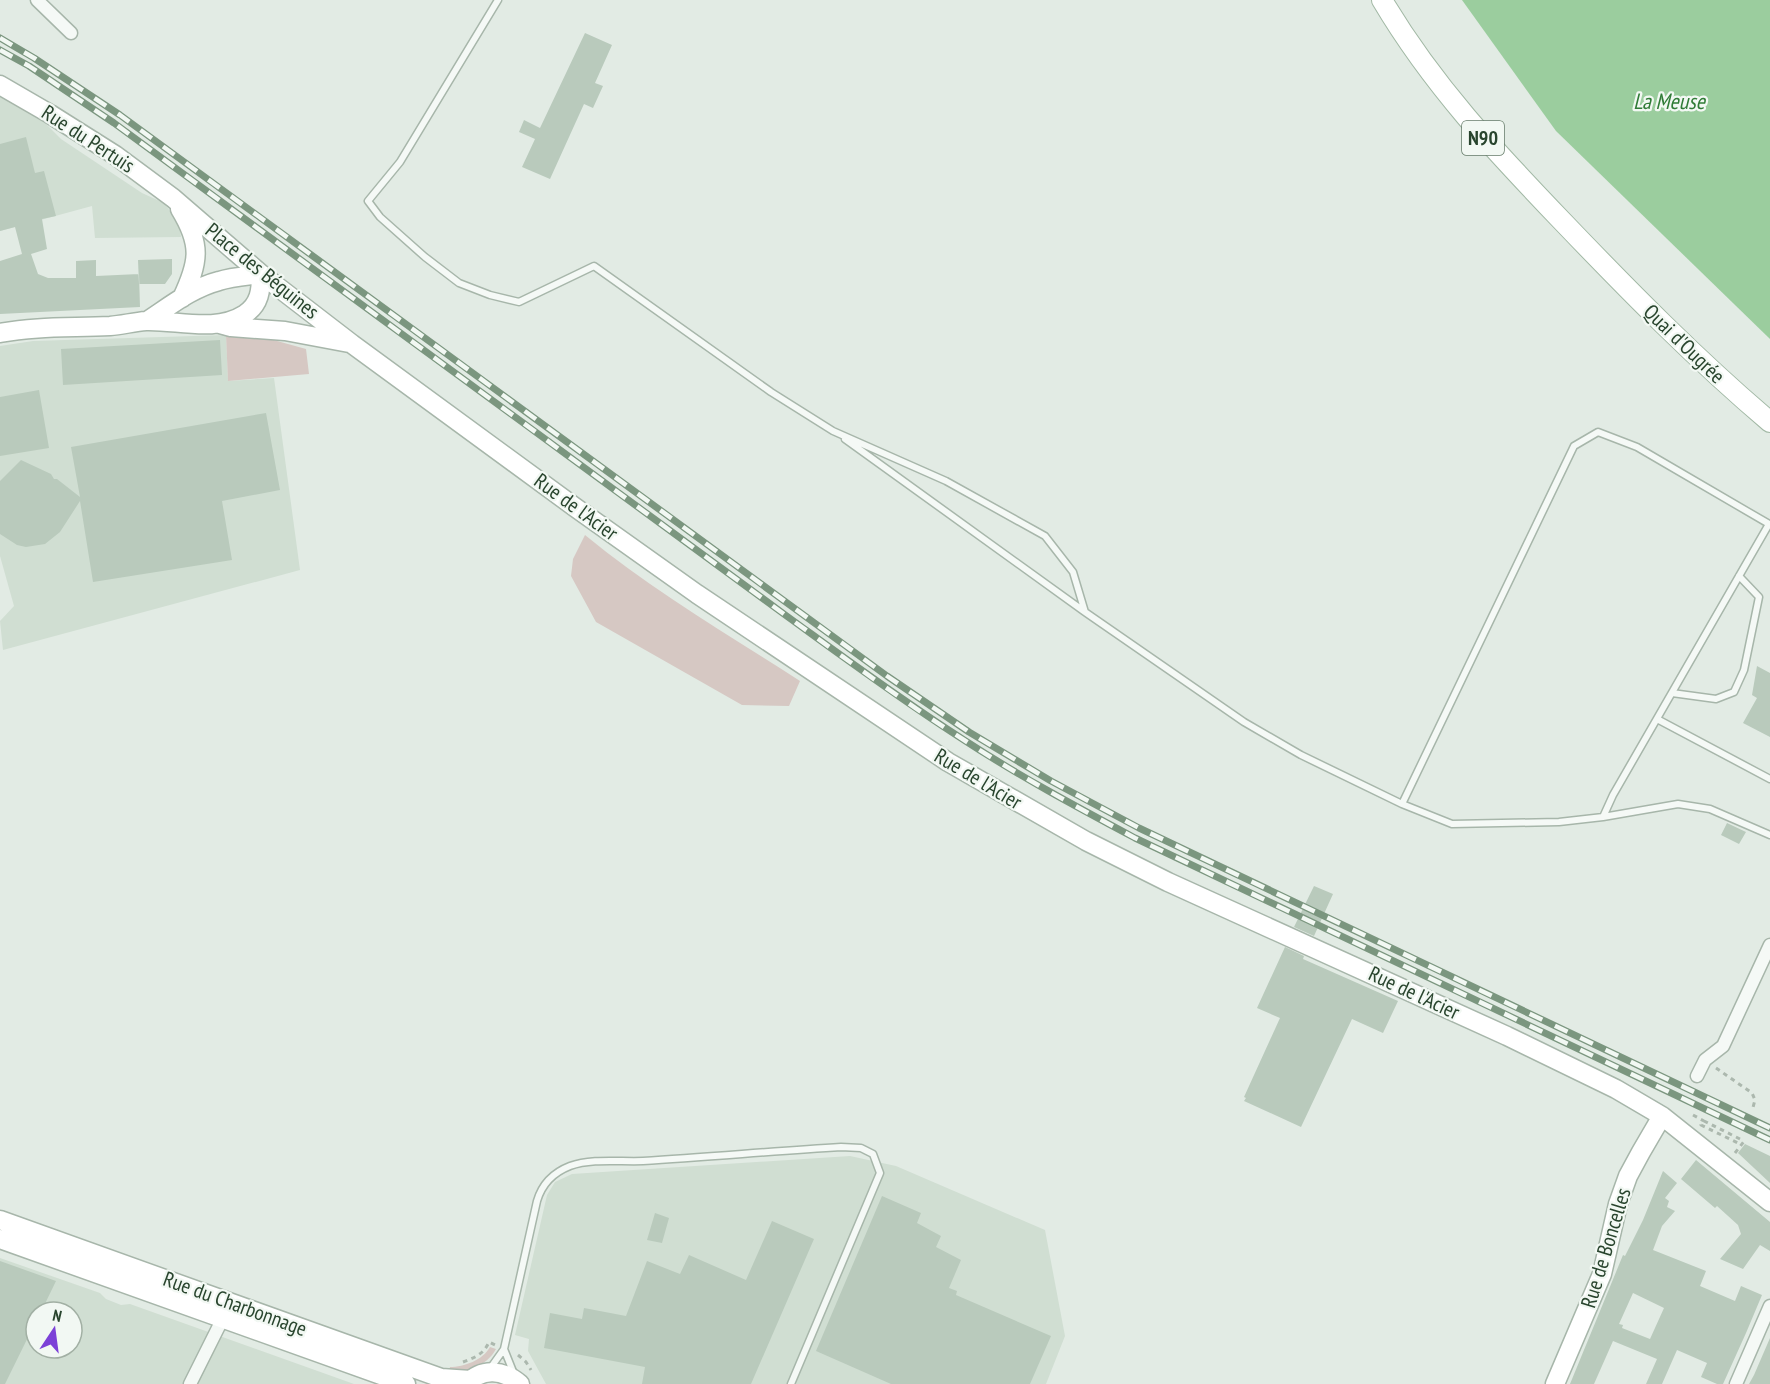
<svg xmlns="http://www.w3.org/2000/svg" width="1770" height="1384" viewBox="0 0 1770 1384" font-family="'PT Sans Narrow',sans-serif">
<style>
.built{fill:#d0ded2;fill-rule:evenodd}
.green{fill:#d6c8c3}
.water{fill:#9bcd9e}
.building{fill:#b9cabc;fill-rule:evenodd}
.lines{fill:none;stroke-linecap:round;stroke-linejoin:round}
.service-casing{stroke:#a7b6aa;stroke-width:9}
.minor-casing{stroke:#a7b6aa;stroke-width:15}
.secondary-casing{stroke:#a7b6aa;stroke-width:21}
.primary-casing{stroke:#a1b8a4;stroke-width:22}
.path{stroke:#acb8ae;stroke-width:3;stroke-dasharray:4.5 4.5;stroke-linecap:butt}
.service{stroke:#f5f9f6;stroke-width:6}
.minor{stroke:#f5f9f6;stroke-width:12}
.secondary{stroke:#fff;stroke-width:18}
.primary{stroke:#fff;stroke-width:20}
.rail-casing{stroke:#7b967f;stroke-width:7}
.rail{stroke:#f2f8f3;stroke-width:4.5;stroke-dasharray:14;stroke-linecap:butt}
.labels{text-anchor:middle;stroke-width:4.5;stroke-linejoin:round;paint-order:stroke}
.shield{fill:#f2f8f3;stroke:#657b69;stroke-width:1.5}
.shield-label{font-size:20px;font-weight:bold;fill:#29452e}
.street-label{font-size:21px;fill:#29452e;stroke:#f2f8f3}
.water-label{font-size:22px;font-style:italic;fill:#307c37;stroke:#f2f8f3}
</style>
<rect width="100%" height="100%" fill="#e2ebe4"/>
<path class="built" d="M0 96 42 120 61 139 142 193 164 203 179 223 181 237 95 238 92 206 0 231Z
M226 335 228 381 274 378 300 570 3 650 0 621 14 606 0 556V346L33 341Z
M850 1156 896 1166 1045 1230 1065 1336 1046 1384H546L528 1351 529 1339 515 1335 547 1195 555 1182 572 1174Z
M0 1258 100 1293 106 1299 121 1305 130 1304 354 1384H0ZM36 1312H72V1348H36Z"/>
<path class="green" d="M226 335 259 336 306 349 309 374 228 381Z
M585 535C652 590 727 634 800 681L789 706 742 705 596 622 571 576 573 559Z
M490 1347 496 1349C486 1367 467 1372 448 1373L450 1367C464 1367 483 1360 490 1347Z"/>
<path class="water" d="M1462 0H1770V339L1556 131Z"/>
<path class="building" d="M585 33 612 45 595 83 603 86 593 108 584 104 550 179 522 167 535 139 519 132 524 120 540 128Z
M26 137 35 173 44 171 56 216 42 219 47 249 31 254 38 274 48 278H76V261L96 260V276L139 274 140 307 0 314V261L22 254 15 227 0 231V144Z
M172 259V274L165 284H139L138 260Z
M220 340 222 375 63 385 61 349Z
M39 390 49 448 0 456V397Z
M266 413 280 490 222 501 232 560 93 582 80 501 60 532 45 544 26 547 17 545 0 534V481L21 460 51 474 54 479H57L80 497 71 447Z
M1757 666 1770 673V737L1743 723 1757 698 1752 695Z
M1727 823 1746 832 1739 844 1721 835Z
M1314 886 1333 894 1314 936 1294 927Z
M1285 947 1304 956 1303 959 1398 1001 1383 1033 1352 1019 1301 1127 1244 1101 1246 1098 1244 1097 1280 1018 1257 1008Z
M1745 1144 1770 1156V1183L1738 1153Z
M1696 1160 1770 1222V1251L1760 1245 1743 1269 1720 1259 1741 1234 1738 1225 1717 1206 1715 1208 1681 1179Z
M1663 1171 1677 1183 1665 1198 1669 1201 1667 1207 1675 1211 1662 1226 1653 1250 1706 1271 1700 1286 1735 1301 1741 1286 1762 1295 1746 1333 1723 1384H1717L1701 1377 1707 1363 1677 1350 1662 1384H1646L1657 1359 1613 1341 1594 1384H1570L1623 1255 1625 1256 1643 1220ZM1633 1293 1664 1308 1650 1339 1622 1328 1623 1325 1619 1324Z
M882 1196 921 1213 917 1223 941 1236 936 1247 961 1260 949 1288 957 1291 956 1295 1051 1336 1030 1384H891L816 1351Z
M655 1213 669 1218 662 1243 647 1240Z
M772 1221 814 1239 751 1384H642L645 1367 544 1348 550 1313 582 1319 584 1308 626 1316 647 1261 680 1274 689 1255 746 1280Z
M0 1261 56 1281 41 1312H36V1321L5 1384H0Z
M1770 1338V1384H1749L1754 1375Z"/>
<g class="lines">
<defs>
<path id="service" d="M498 0 400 162 368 201 380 217 425 257 459 283 490 295 519 302 594 266 771 392 833 431 946 481 1045 536 1073 572 1085 612
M845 439 1085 612 1244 722 1301 755 1402 804 1452 824 1559 822 1603 817 1678 804 1710 809 1770 835
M1672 693 1716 699 1734 692 1744 670 1759 597 1739 576
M1657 719 1770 779
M1402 804 1574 446 1598 432 1637 447 1769 524 1613 795 1603 817
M504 1349 514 1374
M489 1370 504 1349 537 1201C542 1184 552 1173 570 1166 592 1158 620 1162 643 1161 709 1157 775 1151 841 1147L861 1148 873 1154 880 1173 791 1384"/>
<path id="minor" d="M37 0 71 33
M1697 1076 1705 1060 1723 1046 1770 945
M190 1384 223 1318
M1736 1384 1770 1306"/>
<path id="secondary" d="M0 85 50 114 115 155 173 198 261 274 352 344 576 508 697 594 948 762 1086 841 1168 882 1507 1036 1616 1089 1662 1116 1770 1202
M180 209C202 245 199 262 182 298
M147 321C170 306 192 288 219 281 232 277 247 276 261 274
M220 324 231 327 285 331 349 343
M0 333C36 326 73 328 110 326 122 325 134 322 146 321 178 320 215 333 245 314 260 304 261 290 261 274
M0 1220 441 1378 471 1380
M0 1239 406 1384
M467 1384C482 1367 504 1370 520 1384
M1555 1384 1602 1274 1618 1204 1628 1176 1641 1152 1662 1116"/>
<path id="primary" d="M1382 0C1433 86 1495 151 1563 222 1630 292 1697 360 1770 422"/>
</defs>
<use href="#service" class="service-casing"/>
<use href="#minor" class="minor-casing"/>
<use href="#secondary" class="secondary-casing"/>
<use href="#primary" class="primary-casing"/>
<path class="path" d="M1716 1068 1752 1093 1755 1100 1752 1111
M1693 1115 1704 1121
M1740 1139 1704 1121 1701 1125 1742 1145
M1735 1153 1745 1140
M518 1355 526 1362 531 1370
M463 1362C474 1358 484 1354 489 1342L495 1345"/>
<use href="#service" class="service"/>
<use href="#minor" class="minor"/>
<use href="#secondary" class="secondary"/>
<use href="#primary" class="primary"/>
<defs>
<path id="rail" d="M0 38 34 58 120 115 887 676 969 732 1051 781 1139 828 1770 1128
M0 50 29 66 114 123 788 617C846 659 904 702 964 740 1019 776 1077 807 1135 838L1770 1140"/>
</defs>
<use href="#rail" class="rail-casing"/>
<use href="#rail" class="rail"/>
</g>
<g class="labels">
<rect class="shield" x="1462" y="121" width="42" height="34" rx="4.5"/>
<g class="shield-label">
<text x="1483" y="145">N90</text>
</g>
<g class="street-label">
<text transform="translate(88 139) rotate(33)" y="7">Rue du Pertuis</text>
<text transform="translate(262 271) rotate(39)" y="7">Place des Béguines</text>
<text transform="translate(1684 344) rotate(44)" y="7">Quai d'Ougrée</text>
<text transform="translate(576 507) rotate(36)" y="7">Rue de l'Acier</text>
<text transform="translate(978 779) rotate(31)" y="7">Rue de l'Acier</text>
<text transform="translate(1414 993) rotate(25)" y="7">Rue de l'Acier</text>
<text transform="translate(1606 1248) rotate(-73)" y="7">Rue de Boncelles</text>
<text transform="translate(235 1304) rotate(20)" y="7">Rue du Charbonnage</text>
</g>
<g class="water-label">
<text x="1669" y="109">La Meuse</text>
</g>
</g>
<g transform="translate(54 1330) rotate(13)"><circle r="28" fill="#f2f8f3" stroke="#a2b0a4" stroke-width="1.5"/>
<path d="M0-4.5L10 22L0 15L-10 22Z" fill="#7c41d7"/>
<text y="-9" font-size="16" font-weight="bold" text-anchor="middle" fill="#29452e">N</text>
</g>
</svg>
